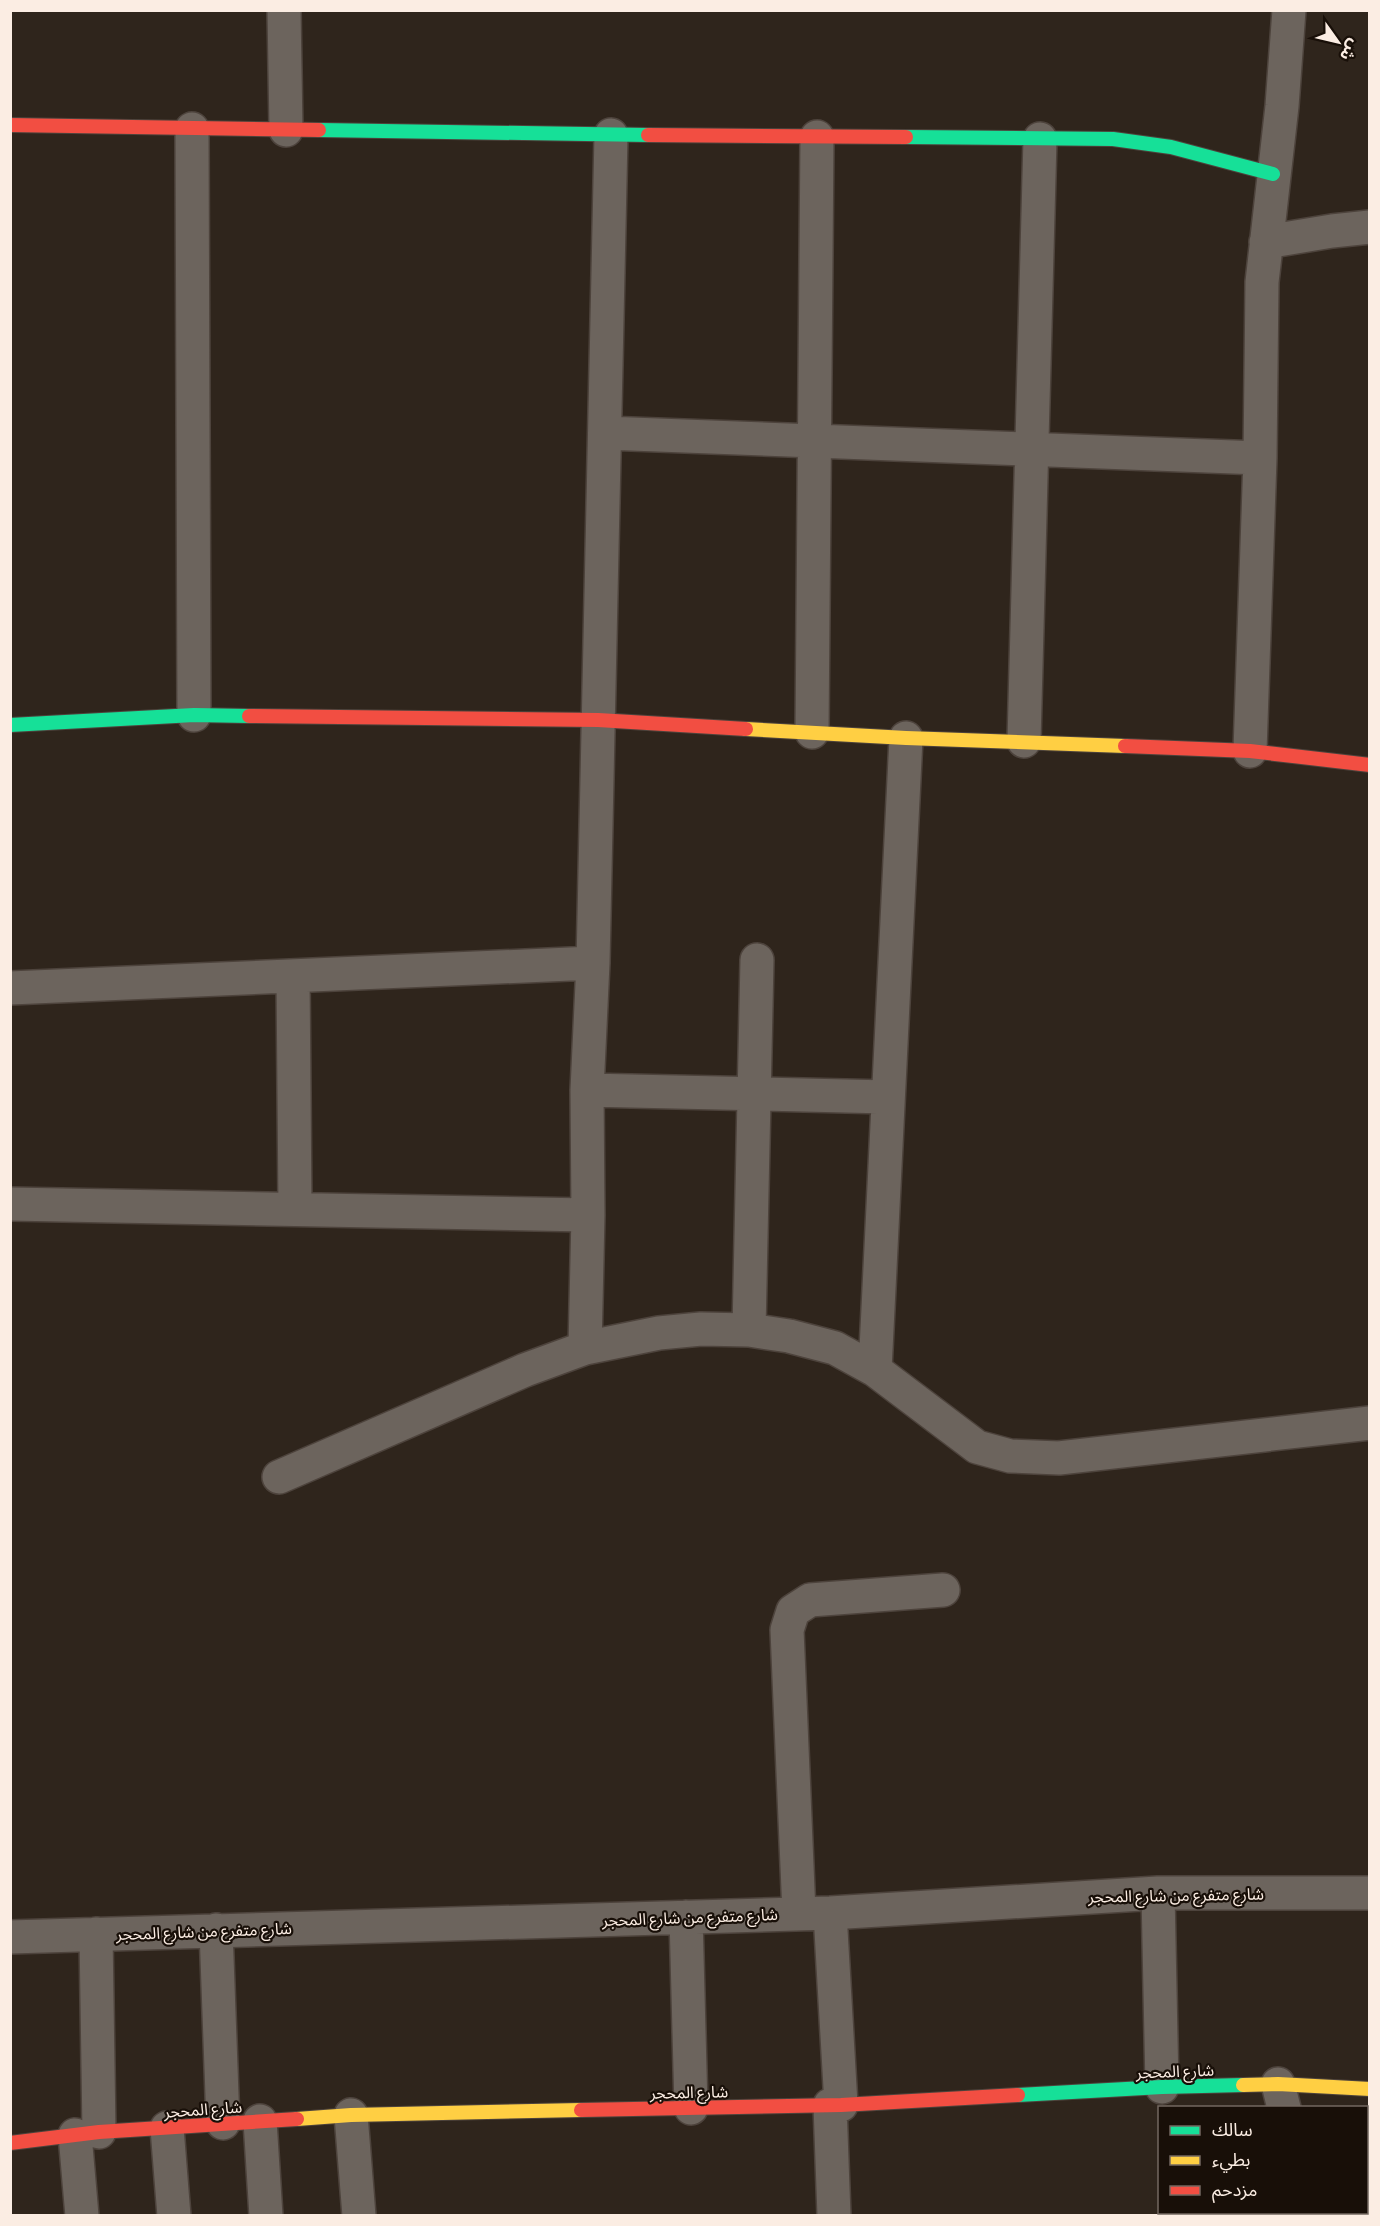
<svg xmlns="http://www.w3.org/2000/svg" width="1380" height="2226" viewBox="0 0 1380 2226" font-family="'Source Sans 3','Noto Sans Arabic',sans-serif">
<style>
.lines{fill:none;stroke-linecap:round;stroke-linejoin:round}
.street-casing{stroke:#4d433c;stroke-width:36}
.fast-casing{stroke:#4d433c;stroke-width:16}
.slow-casing{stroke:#4d433c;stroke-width:16}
.jam-casing{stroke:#4d433c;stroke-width:16}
.street{stroke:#6c645d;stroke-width:33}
.fast{stroke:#16e098;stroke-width:14}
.slow{stroke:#ffcf43;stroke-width:14}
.jam{stroke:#f24e42;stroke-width:14}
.labels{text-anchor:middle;stroke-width:4.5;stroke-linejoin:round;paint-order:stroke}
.street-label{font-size:16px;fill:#fbede3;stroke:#180f08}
</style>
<rect width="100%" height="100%" fill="#2f251c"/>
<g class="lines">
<defs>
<path id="street" d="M284 10 286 130
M192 129 194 715
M1266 242 1332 231 1370 227
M605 433 1260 458
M812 732 817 137
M1024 741 1040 139
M1250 751 1260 458 1262 282 1282 106 1289 10
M293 976 295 1208
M10 988 593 963
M587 1090 888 1097
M10 1204 588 1215
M749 1330 757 960
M585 1348 588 1215 587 1090 593 963 611 135
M875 1370 906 738
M279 1477 525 1370 585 1348 659 1333 701 1329 749 1330 789 1336 835 1348 875 1370 977 1447 1010 1456 1059 1458 1370 1423
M1158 1893 1162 2087
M799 1913 787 1630 793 1611 810 1600 943 1590
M830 1913 841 2105
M686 1917 691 2108
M216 1930 223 2123
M96 1934 99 2132
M10 1937 830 1913 1158 1893H1370
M1278 2084 1284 2108
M830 2105 834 2216
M351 2115 359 2216
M260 2121 266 2216
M167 2128 174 2216
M75 2135 82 2216
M1308 2212 1309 2216"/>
<path id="fast" d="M319 130 648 135
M906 137 1113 139 1171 147 1273 174
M10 725 194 715 249 716
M1018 2095 1162 2087 1243 2085"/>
<path id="slow" d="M746 729 906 738 1125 746
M1243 2085 1278 2084 1370 2089
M297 2119 351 2115 581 2110"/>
<path id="jam" d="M10 125 319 130
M648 135 906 137
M249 716 598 720 746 729
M1125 746 1250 751 1370 765
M581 2110 841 2105 1018 2095
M10 2143 99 2132 297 2119"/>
</defs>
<use href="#street" class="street-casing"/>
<use href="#fast" class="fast-casing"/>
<use href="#slow" class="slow-casing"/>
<use href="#jam" class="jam-casing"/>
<use href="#street" class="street"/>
<use href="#fast" class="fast"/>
<use href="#slow" class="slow"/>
<use href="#jam" class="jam"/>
</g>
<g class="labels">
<g class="street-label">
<text transform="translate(1176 1895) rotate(-1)" y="6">شارع متفرع من شارع المحجر</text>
<text transform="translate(690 1917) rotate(-2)" y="6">شارع متفرع من شارع المحجر</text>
<text transform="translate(204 1931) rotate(-2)" y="6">شارع متفرع من شارع المحجر</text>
<text transform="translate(1175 2071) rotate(-2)" y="6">شارع المحجر</text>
<text transform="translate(689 2092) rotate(-1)" y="6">شارع المحجر</text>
<text transform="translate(203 2109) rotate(-4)" y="6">شارع المحجر</text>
</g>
</g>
<rect width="1380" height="2226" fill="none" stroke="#fbede3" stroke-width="24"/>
<rect x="1158" y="2106" width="210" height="108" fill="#180f08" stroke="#736860" stroke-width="1.5"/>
<rect x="1170" y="2126" width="30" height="9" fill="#16e098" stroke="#736860" stroke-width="1.5"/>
<text x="1212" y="2136" font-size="18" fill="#fbede3">سالك</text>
<rect x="1170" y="2156" width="30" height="9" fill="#ffcf43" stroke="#736860" stroke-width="1.5"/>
<text x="1212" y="2166" font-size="18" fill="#fbede3">بطيء</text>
<rect x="1170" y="2186" width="30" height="9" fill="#f24e42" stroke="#736860" stroke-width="1.5"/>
<text x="1212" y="2196" font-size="18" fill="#fbede3">مزدحم</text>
<g transform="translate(1338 42) rotate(124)" stroke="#180f08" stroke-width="4.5" paint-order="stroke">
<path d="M0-4.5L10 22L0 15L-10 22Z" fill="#fbede3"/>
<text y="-9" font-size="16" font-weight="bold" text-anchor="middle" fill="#fbede3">ش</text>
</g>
</svg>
